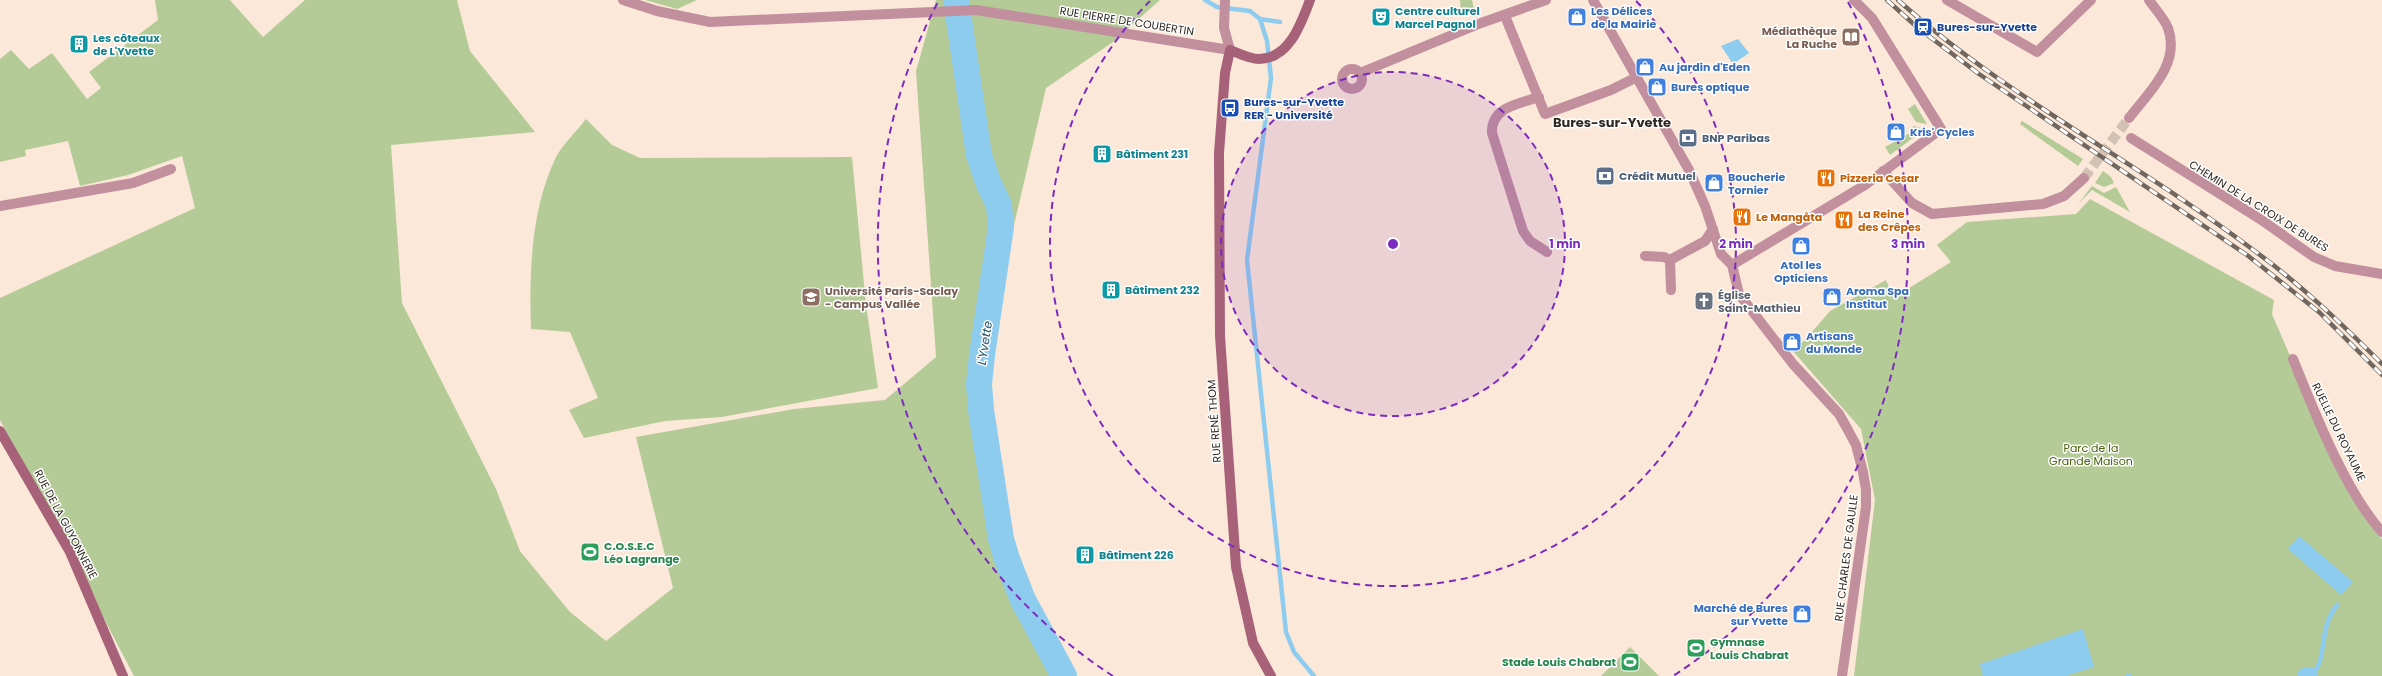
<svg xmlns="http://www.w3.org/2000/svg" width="2382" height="676" viewBox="0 0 2382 676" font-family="Poppins,sans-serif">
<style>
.green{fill:#b5cb97}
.water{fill:#8dccee}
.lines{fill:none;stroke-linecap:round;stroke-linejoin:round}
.stream{stroke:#8dccee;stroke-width:4.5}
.river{stroke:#8dccee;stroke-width:26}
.street-tunnel{stroke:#d2c2b4;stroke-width:10;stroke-dasharray:10 5;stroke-linecap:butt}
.street{stroke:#c18f9e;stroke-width:10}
.secondary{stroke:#a76179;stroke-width:10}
.rail-casing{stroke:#72675e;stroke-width:4.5}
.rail{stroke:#fff;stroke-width:3;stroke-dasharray:9;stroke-linecap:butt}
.ring{fill:none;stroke:#7b2cbf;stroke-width:2;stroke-dasharray:7 5}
.labels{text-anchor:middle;stroke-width:3;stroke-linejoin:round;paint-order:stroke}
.culture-label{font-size:11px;font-weight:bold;fill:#0d838f;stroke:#fff;text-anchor:start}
.shop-label{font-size:11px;font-weight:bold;fill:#366cbe;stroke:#fff;text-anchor:start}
.street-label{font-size:11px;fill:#302923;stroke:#fff}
.transit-label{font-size:11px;font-weight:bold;fill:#164399;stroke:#fff;text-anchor:start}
.education-label{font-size:11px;font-weight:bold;fill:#785e54;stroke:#fff;text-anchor:end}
.service-label{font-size:11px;font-weight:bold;fill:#4e5e75;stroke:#fff;text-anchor:start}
.food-label{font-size:11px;font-weight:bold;fill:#c56008;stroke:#fff;text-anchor:start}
.worship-label{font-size:11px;font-weight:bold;fill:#5b616d;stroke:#fff;text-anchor:start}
.park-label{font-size:11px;fill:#46600b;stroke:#fff}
.leisure-label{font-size:11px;font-weight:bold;fill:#27864d;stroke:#fff;text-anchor:start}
.water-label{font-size:12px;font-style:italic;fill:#205269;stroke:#fff}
.quarter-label{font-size:13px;font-weight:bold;fill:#302923;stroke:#fff}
.centre{fill:#7b2cbf;stroke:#fff;stroke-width:2}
.ring-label{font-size:12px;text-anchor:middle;font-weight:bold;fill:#7b2cbf;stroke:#fff;stroke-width:3;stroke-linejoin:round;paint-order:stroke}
</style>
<rect width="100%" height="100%" fill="#fbe8d8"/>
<path class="green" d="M155 0H230L263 37 305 0H457L470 51 535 132 391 145 402 303 496 489 520 551 570 612 606 641 673 588 636 437 794 409 885 400 936 357 916 71 936 0H1160L1113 42 1046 88 1014 225 976 417 993 533 1027 623 1055 676H134L0 420V298L195 208 182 156 128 175 80 186 68 141 25 150 26 156 0 162V59L11 50 29 69 52 53 87 99 101 88 89 72 158 20Z
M645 0H697L677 9Z
M1460 0H1472L1475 13 1461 14Z
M1915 104 1927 124 1916 122 1908 109Z
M586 119 612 145 640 158 852 157 866 305 878 388 722 417 665 421 584 438 569 410 598 398 570 332 531 329C529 272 531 209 556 157 563 144 577 131 586 119Z
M2022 121 2083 159 2078 166 2020 124Z
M1914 126 1925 129 1890 155 1885 147 1910 133 1911 128Z
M2103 171 2111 177 2114 183 2104 187 2095 183Z
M2092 186 2104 193 2116 187 2130 212 2092 190 2078 204Z
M2090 199 2274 300 2272 314 2346 486 2366 520 2382 539V676H1854L1875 500 1861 429 1792 350 1805 340 1830 311 1886 280 1893 298 1951 262 1937 245 1967 222 2076 214Z
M1630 647 1659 676H1601Z"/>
<path class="water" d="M1738 39 1749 53 1733 64 1721 46Z
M2299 536 2353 582 2341 595 2288 549Z
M2083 629 2094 667 2065 676H1983L1980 664Z
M2305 667 2315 668 2318 674 2316 676H2297L2299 670Z"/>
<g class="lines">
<path class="stream" d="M1205 0 1217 7 1250 11 1260 19 1267 41 1271 78 1247 260 1286 632 1294 652 1314 676
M1260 19 1280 22
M2127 676H2130
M2311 676C2329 658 2317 630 2337 605"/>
<path class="river" d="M956 0 979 155 988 182 999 205 1001 227 982 355 979 384 981 410 1001 539 1007 559 1023 600 1064 676"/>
<path class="street-tunnel" d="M2084 178 2129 118"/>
<path class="street" d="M623 0 657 11 710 22 976 10 1230 50 1224 28 1225 0
M1593 0 1689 170 1705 206 1721 254 1732 265 1739 294 1793 364 1839 414 1848 430 1856 445 1863 472 1866 490V507L1842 676
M1947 0 2037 52 2091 0
M1505 16 1545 114 1611 90 1635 78
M1342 79a10 10 0 1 1 20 0a10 10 0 1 1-20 0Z
M1360 73 1481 23 1546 0
M1539 97C1518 104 1491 107 1492 133L1523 231 1530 241 1547 252
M2129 118C2148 93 2181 64 2168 28 2164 18 2155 9 2149 0
M2131 138 2260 219 2314 257 2335 266 2382 274
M1883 171 1912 203 1932 214 2043 204 2064 196 2084 178
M0 206 133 183 171 169
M1645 256 1664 257 1670 260
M1670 260 1705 241 1713 229
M1670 260 1671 290
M1732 265 1865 185 1941 129 1872 18 1854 0
M2293 359C2314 411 2345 491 2382 532"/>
<path class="secondary" d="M0 431 70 552 123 676
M1271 676 1253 643 1236 567 1220 336 1219 153 1225 73 1230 50C1238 53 1250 59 1259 59 1289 59 1301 24 1310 0"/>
<defs>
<path id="rail" d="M1887 0 1918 28 1979 74 2247 255 2319 312 2382 375
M1898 0C2005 96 2137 162 2252 249 2299 283 2341 323 2382 364"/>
</defs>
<use href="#rail" class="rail-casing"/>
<use href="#rail" class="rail"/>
</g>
<circle cx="1393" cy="244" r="172" fill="#7b2cbf" fill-opacity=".12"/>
<g class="ring">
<circle cx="1393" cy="244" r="172"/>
<path d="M1636 1A343 343 0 1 1 1150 1"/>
<path d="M1113 676A515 515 0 0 1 938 2M1848 2A515 515 0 0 1 1673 676"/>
</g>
<defs>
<symbol id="theatre-square" viewBox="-11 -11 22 22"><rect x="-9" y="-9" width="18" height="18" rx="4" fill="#0f9aa8" stroke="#fff"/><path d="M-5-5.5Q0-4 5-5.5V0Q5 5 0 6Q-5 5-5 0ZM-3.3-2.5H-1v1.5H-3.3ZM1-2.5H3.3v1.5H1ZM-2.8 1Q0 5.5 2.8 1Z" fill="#fff"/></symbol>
<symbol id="shop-square" viewBox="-11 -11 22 22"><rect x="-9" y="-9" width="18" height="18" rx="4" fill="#3f7fe0" stroke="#fff"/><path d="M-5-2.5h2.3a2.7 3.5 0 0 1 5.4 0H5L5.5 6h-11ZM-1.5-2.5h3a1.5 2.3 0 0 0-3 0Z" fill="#fff"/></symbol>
<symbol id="station-square" viewBox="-11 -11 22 22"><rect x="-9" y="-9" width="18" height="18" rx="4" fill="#1a4fb4" stroke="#fff"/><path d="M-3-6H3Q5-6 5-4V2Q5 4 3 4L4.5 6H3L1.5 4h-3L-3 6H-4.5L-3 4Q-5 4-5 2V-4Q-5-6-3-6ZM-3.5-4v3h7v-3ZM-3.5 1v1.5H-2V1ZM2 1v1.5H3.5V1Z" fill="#fff"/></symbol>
<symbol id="library-square" viewBox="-11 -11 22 22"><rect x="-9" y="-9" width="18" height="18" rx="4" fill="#8d6e63" stroke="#fff"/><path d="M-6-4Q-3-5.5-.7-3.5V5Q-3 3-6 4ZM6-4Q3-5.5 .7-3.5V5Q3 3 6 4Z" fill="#fff"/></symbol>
<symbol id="building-square" viewBox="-11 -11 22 22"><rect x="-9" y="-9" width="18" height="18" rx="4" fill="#0f9aa8" stroke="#fff"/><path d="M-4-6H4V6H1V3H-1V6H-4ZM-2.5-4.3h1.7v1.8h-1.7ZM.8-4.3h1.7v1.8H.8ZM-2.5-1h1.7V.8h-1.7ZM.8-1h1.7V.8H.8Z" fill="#fff"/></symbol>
<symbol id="bus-square" viewBox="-11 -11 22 22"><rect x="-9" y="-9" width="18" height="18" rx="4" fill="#1a4fb4" stroke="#fff"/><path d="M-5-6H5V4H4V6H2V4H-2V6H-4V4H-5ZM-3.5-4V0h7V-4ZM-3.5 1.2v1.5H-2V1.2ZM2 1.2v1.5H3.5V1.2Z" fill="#fff"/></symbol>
<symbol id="bank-square" viewBox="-11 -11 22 22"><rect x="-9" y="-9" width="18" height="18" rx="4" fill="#5c6f8a" stroke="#fff"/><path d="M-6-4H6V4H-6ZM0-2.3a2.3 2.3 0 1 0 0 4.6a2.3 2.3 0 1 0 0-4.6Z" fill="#fff"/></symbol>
<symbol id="restaurant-square" viewBox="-11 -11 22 22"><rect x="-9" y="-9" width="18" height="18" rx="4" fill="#e8710a" stroke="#fff"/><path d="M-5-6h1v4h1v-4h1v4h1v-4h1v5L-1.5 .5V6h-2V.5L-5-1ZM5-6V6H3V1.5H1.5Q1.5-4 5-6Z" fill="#fff"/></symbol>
<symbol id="university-square" viewBox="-11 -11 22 22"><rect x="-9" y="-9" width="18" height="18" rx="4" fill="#8d6e63" stroke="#fff"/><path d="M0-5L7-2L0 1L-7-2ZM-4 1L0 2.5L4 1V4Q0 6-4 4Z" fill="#fff"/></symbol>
<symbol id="church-square" viewBox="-11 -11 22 22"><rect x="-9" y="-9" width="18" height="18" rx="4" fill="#6b7280" stroke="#fff"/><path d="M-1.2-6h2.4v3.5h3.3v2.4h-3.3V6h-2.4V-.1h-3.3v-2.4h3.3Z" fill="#fff"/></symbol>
<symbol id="stadium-square" viewBox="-11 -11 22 22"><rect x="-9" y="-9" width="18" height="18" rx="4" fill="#2e9e5b" stroke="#fff"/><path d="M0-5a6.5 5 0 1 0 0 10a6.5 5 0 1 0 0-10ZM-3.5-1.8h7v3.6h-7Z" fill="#fff"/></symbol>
</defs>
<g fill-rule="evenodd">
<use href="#theatre-square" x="1370" y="6" width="22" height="22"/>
<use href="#shop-square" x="1566" y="6" width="22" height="22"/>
<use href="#station-square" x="1912" y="16" width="22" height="22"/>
<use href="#library-square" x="1840" y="26" width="22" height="22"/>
<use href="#building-square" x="68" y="33" width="22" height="22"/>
<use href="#shop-square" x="1634" y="56" width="22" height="22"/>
<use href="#shop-square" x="1646" y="76" width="22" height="22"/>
<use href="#bus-square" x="1219" y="97" width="22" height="22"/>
<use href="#shop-square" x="1885" y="121" width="22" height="22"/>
<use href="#bank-square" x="1677" y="127" width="22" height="22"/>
<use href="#building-square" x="1091" y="143" width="22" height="22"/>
<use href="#bank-square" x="1594" y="165" width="22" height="22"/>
<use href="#restaurant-square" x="1815" y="167" width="22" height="22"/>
<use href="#shop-square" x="1703" y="172" width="22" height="22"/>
<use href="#restaurant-square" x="1731" y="206" width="22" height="22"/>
<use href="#restaurant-square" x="1833" y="209" width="22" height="22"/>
<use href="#shop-square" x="1790" y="235" width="22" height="22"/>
<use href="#building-square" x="1100" y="279" width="22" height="22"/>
<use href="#university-square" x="800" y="286" width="22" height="22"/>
<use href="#shop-square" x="1821" y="286" width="22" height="22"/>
<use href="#church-square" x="1693" y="290" width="22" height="22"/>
<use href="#shop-square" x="1781" y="331" width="22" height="22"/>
<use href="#stadium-square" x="579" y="541" width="22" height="22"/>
<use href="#building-square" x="1074" y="544" width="22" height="22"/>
<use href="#shop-square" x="1791" y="603" width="22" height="22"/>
<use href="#stadium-square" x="1685" y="637" width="22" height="22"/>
<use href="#stadium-square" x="1619" y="651" width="22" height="22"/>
</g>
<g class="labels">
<g class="culture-label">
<text x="1395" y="15">Centre culturel<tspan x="1395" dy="13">Marcel Pagnol</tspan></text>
<text x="93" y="42">Les côteaux<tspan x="93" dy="13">de L'Yvette</tspan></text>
<text x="1116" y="158">Bâtiment 231</text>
<text x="1125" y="294">Bâtiment 232</text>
<text x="1099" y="559">Bâtiment 226</text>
</g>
<g class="shop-label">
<text x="1591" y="15">Les Délices<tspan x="1591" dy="13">de la Mairie</tspan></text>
<text x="1659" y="71">Au jardin d'Eden</text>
<text x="1671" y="91">Bures optique</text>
<text x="1910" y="136">Kris' Cycles</text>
<text x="1728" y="181">Boucherie<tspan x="1728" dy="13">Tornier</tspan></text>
<text x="1801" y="269" text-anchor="middle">Atol les<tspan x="1801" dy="13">Opticiens</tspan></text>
<text x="1846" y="295">Aroma Spa<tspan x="1846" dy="13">Institut</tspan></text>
<text x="1806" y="340">Artisans<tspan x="1806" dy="13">du Monde</tspan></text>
<text x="1788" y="612" text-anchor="end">Marché de Bures<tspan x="1788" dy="13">sur Yvette</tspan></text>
</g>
<g class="street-label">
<text transform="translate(1127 21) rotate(9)" y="4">RUE PIERRE DE COUBERTIN</text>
<text transform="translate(2259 206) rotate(32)" y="4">CHEMIN DE LA CROIX DE BURES</text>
<text transform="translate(1214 421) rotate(-94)" y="4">RUE RENÉ THOM</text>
<text transform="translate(2339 432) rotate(64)" y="4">RUELLE DU ROYAUME</text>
<text transform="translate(66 524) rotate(62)" y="4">RUE DE LA GUYONNERIE</text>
<text transform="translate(1846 558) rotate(-83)" y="4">RUE CHARLES DE GAULLE</text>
</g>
<g class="transit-label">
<text x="1937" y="31">Bures-sur-Yvette</text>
<text x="1244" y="106">Bures-sur-Yvette<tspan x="1244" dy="13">RER - Université</tspan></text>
</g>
<g class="education-label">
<text x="1837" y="35">Médiathèque<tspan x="1837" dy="13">La Ruche</tspan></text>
<text x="825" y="295" text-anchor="start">Université Paris-Saclay<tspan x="825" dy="13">- Campus Vallée</tspan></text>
</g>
<g class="service-label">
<text x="1702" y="142">BNP Paribas</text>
<text x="1619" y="180">Crédit Mutuel</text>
</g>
<g class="food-label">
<text x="1840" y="182">Pizzeria Cesar</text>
<text x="1858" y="218">La Reine<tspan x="1858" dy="13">des Crêpes</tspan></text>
<text x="1756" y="221">Le Mangåta</text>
</g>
<g class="worship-label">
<text x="1718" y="299">Église<tspan x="1718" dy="13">Saint-Mathieu</tspan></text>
</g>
<g class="park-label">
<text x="2091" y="452">Parc de la<tspan x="2091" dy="13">Grande Maison</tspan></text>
</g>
<g class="leisure-label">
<text x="604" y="550">C.O.S.E.C<tspan x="604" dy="13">Léo Lagrange</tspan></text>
<text x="1710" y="646">Gymnase<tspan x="1710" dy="13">Louis Chabrat</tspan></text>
<text x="1616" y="666" text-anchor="end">Stade Louis Chabrat</text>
</g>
<g class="water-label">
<text transform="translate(985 343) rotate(-82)" y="4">L'Yvette</text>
</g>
<g class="quarter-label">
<text x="1612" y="127">Bures-sur-Yvette</text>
</g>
</g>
<circle cx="1393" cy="244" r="6" class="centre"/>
<g class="ring-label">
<text x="1565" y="248">1 min</text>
<text x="1736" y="248">2 min</text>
<text x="1908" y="248">3 min</text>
</g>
</svg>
